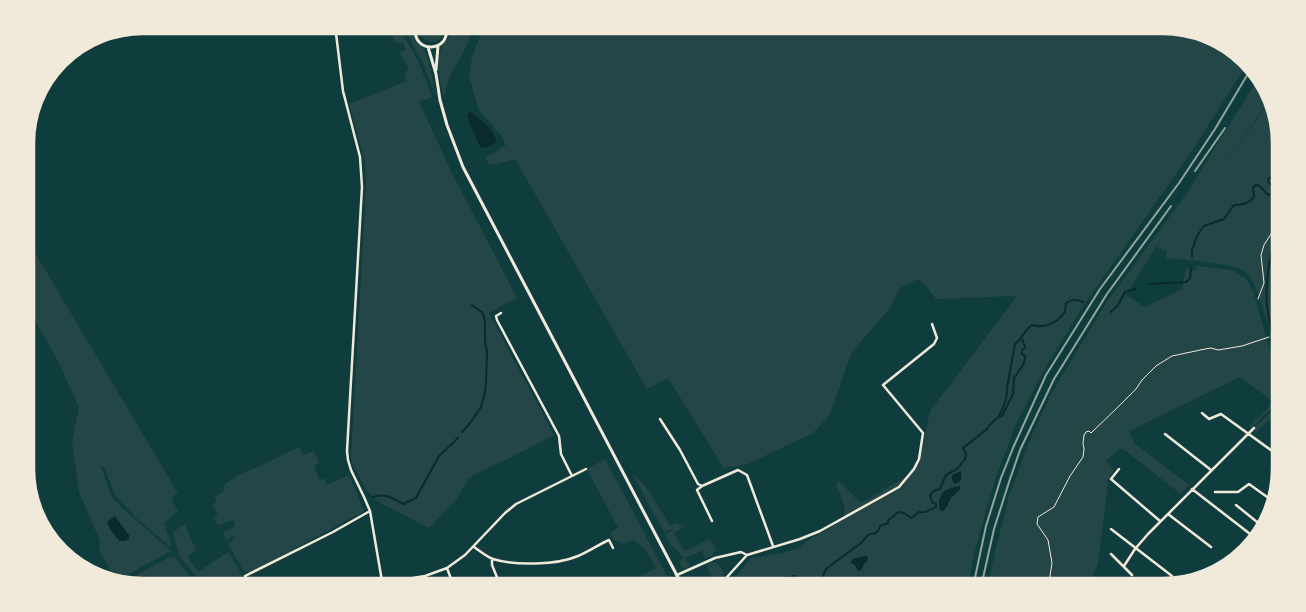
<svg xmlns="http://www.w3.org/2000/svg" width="1306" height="612" viewBox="0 0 1306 612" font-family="Figtree,sans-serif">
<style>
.green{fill:#244646;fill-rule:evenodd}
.water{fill:#0a2a2b}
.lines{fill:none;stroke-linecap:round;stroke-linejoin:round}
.stream{stroke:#0a2a2b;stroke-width:2}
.path{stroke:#f1e9da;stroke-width:1}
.minor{stroke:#f1e9da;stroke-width:2.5}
.secondary{stroke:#f1e9da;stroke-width:3}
.trunk{stroke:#f1e9da;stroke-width:4}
.rail{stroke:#97a49c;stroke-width:2}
.rim{fill:none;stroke:#f1e9da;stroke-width:2.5}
</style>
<rect width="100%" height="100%" fill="#0f3d3e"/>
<path class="green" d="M387 25H395C413 46 423 71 432 97L419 102 452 173 517 298 489 313 554 435 504 461 493 465 469 478 456 500 429 528 377 501 366 489 353 465 351 457 366 186 365 162 349 104 407 81 404 74 409 69 400 53 406 49 403 43H396Z
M400 25H409L412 30 415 41 423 48 429 62 436 97 422 61 410 39Z
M421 25H441C444 33 442 39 435 42L426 41 420 34Z
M450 25H470C472 43 460 57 452 72 448 79 447 87 445 95H444C439 84 436 58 442 47 448 37 452 38 450 25Z
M484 25H1163L1209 34 1247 64 1196 145 1082 308 1044 370 1015 426 995 480 975 550 968 587H888L883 583 880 587H725L730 583 751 558 783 553 802 547 805 542 832 527 844 517 845 507 837 487V480L861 503 907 476 921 454 930 411 1017 296 936 299 927 287 918 279 900 288 890 308 852 352 829 416 813 433 748 464 724 468 668 378 647 389 515 159 497 164H489L485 158 506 145 501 135 479 111 469 76 472 58ZM865 556H867L868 560 864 564 861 570 858 571 855 565 854 559 860 558Z
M1259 77 1269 100 1217 175 1269 102 1280 127 1281 370C1274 349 1260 285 1246 272 1236 263 1182 260 1166 258L1167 251 1157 247 1162 237 1126 295 1145 307 1182 289 1186 268 1196 271 1195 266 1232 270 1247 280 1253 291 1272 358 1281 379V404C1270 407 1260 420 1252 428L1249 426 1274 402 1240 377 1129 431 1134 443 1189 485 1181 494 1123 449H1119L1106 461 1114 471 1107 481 1108 485 1098 563 1093 575 1106 587H988L995 552 1009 496 1028 444 1050 396 1108 300 1187 193Z
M25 236 178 493 174 495 172 500 178 511 164 523 172 548 135 517 115 495 104 467 101 466 111 496 121 507 171 551 116 581 99 549 100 541 79 492 72 442 79 407 56 357 26 305Z
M1281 405V408L1256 432 1253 429 1277 407Z
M299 447 303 455 314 451 319 463 314 465 319 480 324 478 327 485 349 475 364 511 285 554 250 572 243 570 228 544 233 541 234 537 232 536 226 540 223 533 235 526 234 520 218 525 214 518 218 515 212 505 217 501 215 497 223 492 225 484 239 475 260 466Z
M605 459 673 587H627L632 581 656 568 646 550 633 540 624 544 614 540 610 533 618 528 587 469Z
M633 475C644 479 663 515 670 526L676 523 685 526 674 533 684 551 710 539 716 549 712 556 705 558 702 551 684 558 690 566 683 569 679 561 684 558 668 541 665 534 673 530 672 529 664 532Z
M185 524 196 550 187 556 198 572 228 552 243 576 220 587H205L179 556 173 532Z
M172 557 176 559 198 587H143L126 584 125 582 167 558Z
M1234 560 1229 567 1171 587H1160Z
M712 562C720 562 724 571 723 578L716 584 706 565Z"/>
<path class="water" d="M471 112C479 120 496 129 496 142L486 148 480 147 470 124 467 114Z
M961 471C962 479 962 482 954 484L952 480V475Z
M960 486V489L951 498 946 508 943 511 940 510C936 494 945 488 960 486Z
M115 516 129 535V539L125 541H120C115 535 107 528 108 521Z
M865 556H867L868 560 864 564 861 570 858 571 855 565 851 563 852 559Z
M795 575C801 577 803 581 804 587H764L765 581 770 579Z"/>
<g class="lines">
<path class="stream" d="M1277 230 1280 226
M1276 234C1262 285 1263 312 1281 362
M1192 257V250L1197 236 1204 226 1224 219 1234 205C1241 205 1250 203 1254 197L1253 188 1254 186 1257 185C1263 186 1264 193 1269 195L1273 192V188L1268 181 1269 178 1273 177 1280 186
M1149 284 1186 282 1190 278 1191 269
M1111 312 1118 305 1125 292 1136 289
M998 417 1002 416 1013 394 1014 378 1023 365 1025 359V356L1022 354V351L1025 347 1022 339
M462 432 470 423 481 407 485 393 486 382 487 352 485 342V322L483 313 472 305
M373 497C388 493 391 498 403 504L416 498 439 456 458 438
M818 587 826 569 861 543 868 535C875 533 878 534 880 526L888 523V520L893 517 898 512 904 513 911 518 919 512H925L936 507V504L932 502 930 496 933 491 940 489 946 475 957 469 965 459 966 454 963 448 987 429C990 423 995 421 999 416 1003 409 1008 396 1007 388L1015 344C1023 338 1024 330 1032 325 1045 329 1057 323 1065 312L1066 303C1072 299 1076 299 1083 302"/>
<path class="path" d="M1258 299 1264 283 1261 255 1264 245 1271 234
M1053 587 1050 582V576L1052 563 1048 540 1037 524 1038 517 1054 507 1070 476 1083 457 1084 449 1083 443 1084 435 1086 432 1089 431 1091 433 1119 406 1136 389 1142 380 1156 366 1172 356 1205 349 1211 348 1218 350 1242 346 1269 337"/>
<path class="minor" d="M335 25 343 91 360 157 362 187 347 451 348 460 351 470 364 497 370 511 383 587
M501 313 496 316 497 320 559 436 561 454 572 476
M1202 413 1209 419 1221 414 1275 453 1281 455
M660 419 680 450 698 484 702 486 738 470 747 475 773 546
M1165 434 1211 470
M1119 469 1111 479 1160 521
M702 486 697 490 712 521
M1192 489 1254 537
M1215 492H1238L1249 484 1274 502 1271 512 1266 521
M1236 505 1262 526
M1168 514 1211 547
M1111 529 1172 576
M474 547C480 551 487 557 493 559 515 566 557 565 578 556 588 552 598 545 609 540L613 548
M1111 554 1132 575
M492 559V565L501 587
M1124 566 1135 549 1148 534 1254 428
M447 568 454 587
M677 575 715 558 741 552 747 555
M407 579 409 587
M382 583 425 576 447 568 465 555 505 513 516 504 586 469
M253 587 245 576 333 532 370 511
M718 587 747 555 800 539 820 531 899 487 914 469 919 459 923 433 883 385 934 344 937 338 932 324"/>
<path class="secondary" d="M416 25C409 54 452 54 446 26
M428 47 436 74 440 100 447 125 463 167 683 587
M436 70 438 46"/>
<path class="trunk" d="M446 25V26"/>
<path class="rail" d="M1195 171 1225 128
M973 587 986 526 1001 478 1013 448 1046 375 1100 289 1179 183 1215 129 1252 67
M981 587 994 529 1009 482 1020 450 1054 379 1107 294 1171 206"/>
</g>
<path d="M0 0H1306V612H0ZM143 34H1163A109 109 0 0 1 1272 143V469A109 109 0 0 1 1163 578H143A109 109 0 0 1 34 469V143A109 109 0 0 1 143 34Z" fill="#f1e9da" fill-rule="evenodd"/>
<path class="rim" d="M143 34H1163A109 109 0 0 1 1272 143V469A109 109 0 0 1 1163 578H143A109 109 0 0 1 34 469V143A109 109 0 0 1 143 34Z"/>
</svg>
